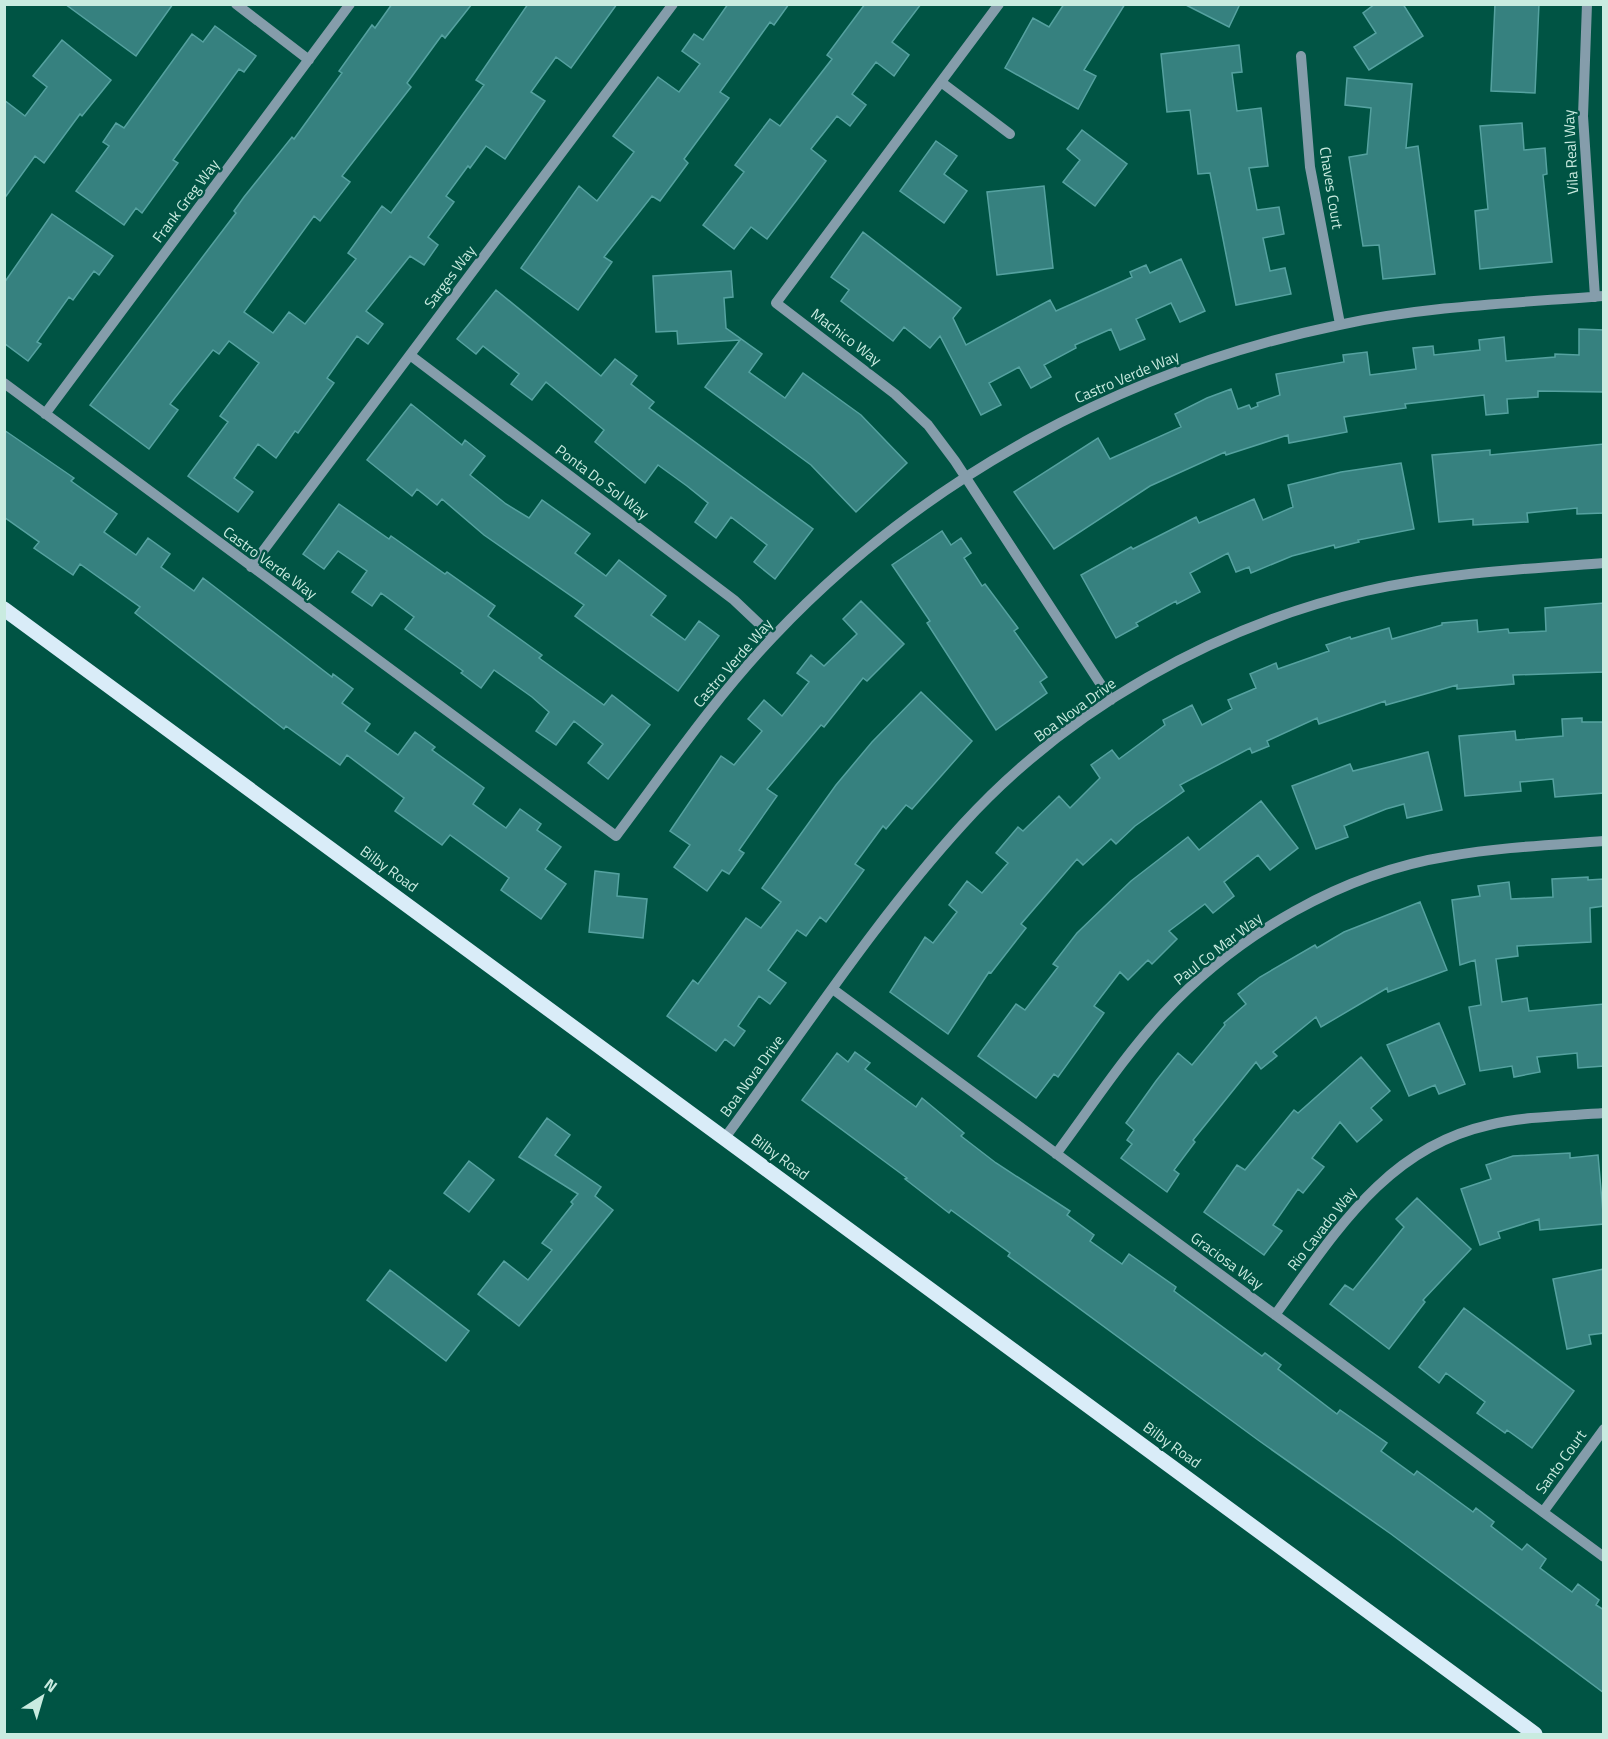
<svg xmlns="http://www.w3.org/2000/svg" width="1608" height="1739" viewBox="0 0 1608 1739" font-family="'Titillium Web',sans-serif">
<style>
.building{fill:#36817f;stroke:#55a2a0;stroke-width:1.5}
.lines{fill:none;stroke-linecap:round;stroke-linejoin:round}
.minor{stroke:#859dab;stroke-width:10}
.major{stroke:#d9ecf8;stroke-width:15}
.labels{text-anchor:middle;stroke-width:5;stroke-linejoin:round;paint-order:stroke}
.street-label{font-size:15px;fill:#c9ebe0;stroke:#005444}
</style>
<rect width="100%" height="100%" fill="#005444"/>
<path class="building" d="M65 4H173L136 56Z
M392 4H472L445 38 442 35 407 83 411 87 342 176 350 182 320 221 314 216 244 312 273 333 289 312 305 324 356 259 348 253 382 206 391 213 440 146 484 85 476 80 528 4H617L571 68 556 57 531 92 545 101 505 159 486 146 470 168 468 166 446 196 454 202 428 237 438 245 424 265 410 256 366 311 383 324 368 344 357 336 327 378 334 383 298 433 295 431 276 458 258 444 234 478 253 492 238 512 188 476 228 422 220 416 259 363 229 341 219 354 213 350 170 404 178 410 149 449 90 405 236 213 234 211 244 197 292 137 294 139 342 73 339 71 372 25 375 28Z
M728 4H789L774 25 770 22 720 92 729 98 684 159 688 163 660 201 652 196 604 257 612 262 578 310 521 268 579 186 597 201 634 152 613 136 658 77 679 92 700 64 682 51 694 34 703 40Z
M865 4H921L892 42 909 55 894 76 876 62 852 94 866 105 850 126 837 116 811 149 826 161 796 201 767 239 751 227 734 249 703 225 744 172 735 165 770 119 780 126 832 59 827 55Z
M1064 4H1125L1084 70 1096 76 1078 109 1005 68 1033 18 1049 27Z
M1184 4H1240L1229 27Z
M1375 4H1403L1423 36 1369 70 1354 47 1376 33 1363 13Z
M1495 4H1539L1535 93 1491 91Z
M215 26 256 56 244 72 239 69 173 160 178 163 142 213 136 208 124 225 76 191 109 146 103 142 116 123 124 128 192 34 203 42Z
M62 40 111 80 82 116 80 114 44 163 35 156 4 199V100L25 116 47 87 33 76Z
M1239 45 1242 72 1232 73 1237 111 1261 108 1268 166 1249 168 1257 210 1279 207 1284 234 1263 238 1270 271 1285 268 1291 294 1236 305 1210 173 1198 174 1190 110 1167 112 1161 54Z
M1347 78 1412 84 1406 148 1418 146 1435 274 1383 279 1379 245 1363 246 1349 157 1367 154 1371 108 1345 105Z
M1522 123 1524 150 1545 148 1547 174 1543 175 1552 262 1480 269 1475 211 1488 209 1480 126Z
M1082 130 1127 164 1095 206 1063 182 1080 160 1067 149Z
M936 141 957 156 944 174 967 191 944 223 900 191Z
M1044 186 1053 268 997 275 987 192Z
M52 214 113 256 99 275 94 271 73 300 69 297 37 342 41 344 28 361 4 343V283Z
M863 232 961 308 953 318 966 345 1050 300 1056 311 1132 277 1130 272 1146 265 1150 273 1181 259 1205 311 1180 322 1171 303 1136 319 1145 339 1120 350 1111 329 1075 345 1076 348 1044 365 1051 377 1031 388 1019 367 989 383 1001 405 981 415 940 336 930 348 904 327 893 341 841 301 849 290 831 277Z
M731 271 733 297 724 298 726 328 762 354 749 372 785 398 803 373 861 415 907 463 856 512 811 465 705 387 740 340 678 344 677 331 656 332 653 276Z
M496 290 601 376 615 359 637 376 631 384 654 402 649 408 813 529 775 579 754 562 767 545 731 517 716 538 695 522 708 503 687 486 658 465 645 483 595 442 604 430 546 382 532 400 511 384 519 374 483 346 476 354 457 339Z
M1579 329 1604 330V392L1538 391V397L1507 399 1508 413 1486 415 1484 395 1405 404 1406 408 1344 417 1347 432 1289 443 1288 435 1226 455 1225 452 1150 486 1054 549 1014 492 1098 438 1110 459 1181 427 1175 414 1207 398 1231 389 1238 409 1249 405 1251 409 1258 406 1257 403 1280 395 1276 374 1344 362 1343 355 1367 352 1370 375 1416 369 1413 348 1433 346 1434 355 1480 350 1479 340 1504 337 1506 361 1555 357V354L1579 355Z
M411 404 462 445 465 440 485 456 470 475 506 504 529 518 542 500 590 534 575 553 606 576 619 560 666 596 651 615 685 640 699 621 719 636 678 691 575 616 584 605 484 535 442 499 437 505 417 489 412 496 367 460Z
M4 430 74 478 71 481 117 514 104 532 136 555 148 538 170 554 161 567 194 591 203 578 332 677 333 674 353 689 342 703 370 724 365 731 398 755 415 732 435 747 432 750 484 788 473 804 506 828 520 809 541 824 537 830 561 847 545 869 566 884 541 919 501 890 509 878 450 835 442 845 395 811 404 798 347 755 340 765 286 726 284 729 135 613 140 607 80 564 73 575 34 548 39 542 4 517Z
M1604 444V513L1577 514V508L1527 513 1528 522 1473 525V519L1439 522 1432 455 1490 450V455Z
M1401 463 1414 529 1358 540 1359 542 1335 548 1334 545 1292 556 1251 573 1249 567 1236 572 1228 553 1190 573 1200 592 1177 604 1176 601 1136 623 1138 626 1116 638 1081 575 1131 547 1133 549 1196 517 1199 523 1254 499 1263 520 1293 507 1288 485 1341 472Z
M339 504 389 539 391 536 445 574 447 572 495 606 488 616 542 655 539 658 604 705 612 695 650 725 608 779 588 763 603 744 574 721 556 745 536 731 549 712 532 697 494 670 481 688 461 673 463 671 405 629 414 617 381 593 372 606 352 592 367 571 338 551 324 569 303 554Z
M942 531 951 545 961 538 971 553 964 558 982 586 985 584 1018 628 1014 631 1047 677 1040 682 1047 693 996 730 927 623 930 621 892 565Z
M861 601 904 644 867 681 863 678 824 727 821 725 767 789 777 796 739 850 744 853 729 874 722 870 707 891 674 867 690 845 670 831 721 756 734 765 762 731 748 719 764 700 782 716 809 682 797 673 811 655 824 666 857 634 843 619Z
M1604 603V672L1513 675 1514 684 1457 689V685L1386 705 1385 701 1319 724 1317 718 1267 741 1269 746 1252 753 1250 748 1180 785 1184 791 1135 826 1116 844 1111 839 1083 865 1077 859 1021 924 1026 928 991 973 989 972 948 1034 890 992 925 937 933 943 957 912 949 905 967 881 982 893 1008 863 996 853 1018 827 1023 831 1059 796 1070 808 1100 778 1091 765 1112 750 1119 759 1165 725 1163 720 1192 705 1202 725 1232 709 1228 700 1256 688 1250 674 1276 663 1278 669 1329 651 1326 645 1350 637 1351 639 1389 628 1392 639 1442 625V623L1477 620 1478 632 1508 629 1509 633 1546 631 1545 608Z
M921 692 972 741 912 809 906 805 886 829 883 826 855 864 864 870 826 922 820 917 806 936 797 930 768 970 786 983 770 1004 759 996 738 1026 745 1031 734 1046 725 1039 716 1051 667 1016 693 980 698 984 746 918 761 928 781 902 762 888 836 785 872 742Z
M1582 718V722H1604V793L1555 797 1553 779 1520 782 1521 791 1465 796 1459 736 1515 731 1516 740 1563 736 1562 719Z
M1428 752 1442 810 1407 818 1404 804 1386 809 1344 826 1348 837 1316 849 1292 786 1350 764 1353 771Z
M1261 801 1298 848 1270 870 1258 855 1224 882 1234 896 1213 913 1205 904 1169 931 1177 939 1152 964 1148 960 1128 980 1120 972 1094 1006 1104 1013 1058 1077 1054 1074 1036 1098 978 1056 1016 1004 1025 1010 1058 967 1053 964 1077 933 1131 881 1188 837 1199 850Z
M595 871 619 874 617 896 647 899 643 938 589 932Z
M1588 877V880L1604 879V906L1590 908 1591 942 1517 946 1518 956 1496 959 1502 1002 1527 998 1529 1011 1604 1004V1066L1578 1068 1577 1053 1537 1057 1540 1072 1514 1077 1512 1066 1480 1071 1469 1007 1481 1005 1475 960 1460 965 1452 900 1480 896 1478 886 1509 882 1511 899 1553 897 1552 879Z
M1420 902 1447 970 1388 992 1387 988 1321 1027 1316 1017 1273 1052 1277 1056 1261 1069 1256 1062 1193 1140 1195 1142 1174 1170 1179 1174 1167 1192 1121 1158 1132 1144 1127 1140 1134 1130 1126 1123 1156 1081 1178 1053 1192 1065 1225 1025 1224 1023 1246 1004 1238 994 1260 977 1315 945 1317 948 1344 932Z
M1439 1023 1465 1084 1439 1094 1435 1085 1409 1096 1387 1045Z
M855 1052 870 1063 865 1069 897 1093 916 1107 922 1098 964 1133 961 1136 996 1163 1070 1211 1067 1215 1094 1235 1090 1241 1122 1264 1129 1254 1176 1287 1174 1291 1262 1356 1265 1353 1281 1365 1278 1369 1337 1414 1340 1410 1387 1443 1381 1451 1414 1475 1417 1471 1473 1512 1476 1508 1494 1522 1491 1526 1522 1550 1527 1544 1546 1559 1540 1568 1572 1592 1578 1584 1599 1600 1596 1605 1604 1610V1693L1391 1534 1258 1440 1008 1256 1010 1253 951 1210 949 1213 905 1179 907 1178 802 1100 837 1053 848 1062Z
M1361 1057 1390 1091 1371 1108 1382 1120 1357 1142 1340 1122 1312 1158 1324 1167 1303 1193 1298 1189 1273 1225 1282 1231 1264 1255 1204 1212 1237 1165 1245 1170 1294 1110 1298 1113Z
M547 1118 570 1135 555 1155 601 1187 595 1196 613 1210 519 1326 478 1294 504 1261 528 1280 552 1250 542 1243 573 1204 571 1202 578 1194 519 1157Z
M1570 1153V1158L1598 1155 1604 1224 1540 1230 1539 1219 1498 1232 1500 1238 1480 1245 1461 1189 1491 1179 1486 1165 1513 1156Z
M469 1161 494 1180 469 1212 444 1193Z
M1417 1198 1471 1249 1423 1300 1425 1302 1389 1349 1330 1304 1345 1285 1353 1290 1404 1227 1396 1219Z
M1604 1269V1333L1589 1335 1591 1344 1567 1349 1553 1279Z
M390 1270 469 1331 446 1361 367 1300Z
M1464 1308 1574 1391 1532 1448 1507 1430 1505 1433 1477 1413 1485 1402 1446 1373 1439 1383 1419 1367Z"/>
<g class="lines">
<path class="minor" d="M236 4 309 60
M999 4 776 303 895 394 928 425 955 461 1111 700
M1587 4 1583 116 1595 297
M1301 56 1310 167 1340 324
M941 82 1010 134
M410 355 734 600 773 637
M4 383 616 836C667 768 715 698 773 637 924 477 1125 369 1339 325 1426 306 1515 303 1604 296
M45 414 350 4
M251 567 673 4
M834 990 1604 1557
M724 1139C801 1035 876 919 963 824 1068 709 1215 626 1366 591 1444 573 1524 569 1604 563
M1056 1154C1091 1107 1124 1056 1164 1013 1238 934 1342 873 1450 856 1501 847 1552 845 1604 841
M1275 1315C1334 1235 1385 1148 1489 1125 1526 1116 1566 1116 1604 1113
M1543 1512 1604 1429"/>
<path class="major" d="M4 609 1535 1734"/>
</g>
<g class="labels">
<g class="street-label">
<text transform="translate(1571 152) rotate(-93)" y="5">Vila Real Way</text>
<text transform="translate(1331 188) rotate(81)" y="5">Chaves Court</text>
<text transform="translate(186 201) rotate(-53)" y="5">Frank Greg Way</text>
<text transform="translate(450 277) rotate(-53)" y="5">Sarges Way</text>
<text transform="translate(846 337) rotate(37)" y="5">Machico Way</text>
<text transform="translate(1127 377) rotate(-23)" y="5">Castro Verde Way</text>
<text transform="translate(602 482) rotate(37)" y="5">Ponta Do Sol Way</text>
<text transform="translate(270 563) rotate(36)" y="5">Castro Verde Way</text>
<text transform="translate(733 663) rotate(-49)" y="5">Castro Verde Way</text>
<text transform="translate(1075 710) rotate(-36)" y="5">Boa Nova Drive</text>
<text transform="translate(389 869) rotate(36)" y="5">Bilby Road</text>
<text transform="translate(1218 949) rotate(-38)" y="5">Paul Co Mar Way</text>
<text transform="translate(752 1076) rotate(-54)" y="5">Boa Nova Drive</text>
<text transform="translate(780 1157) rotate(36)" y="5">Bilby Road</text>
<text transform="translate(1322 1229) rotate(-52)" y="5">Rio Cavado Way</text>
<text transform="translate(1227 1261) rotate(36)" y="5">Graciosa Way</text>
<text transform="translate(1172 1445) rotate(36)" y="5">Bilby Road</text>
<text transform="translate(1561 1462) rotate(-54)" y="5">Santo Court</text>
</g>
</g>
<rect width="1608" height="1739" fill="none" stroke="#c9ebe0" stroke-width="12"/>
<g transform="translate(42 1697) rotate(37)" stroke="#005444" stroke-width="4.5" paint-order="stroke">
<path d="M0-4.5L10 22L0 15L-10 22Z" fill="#c9ebe0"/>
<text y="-9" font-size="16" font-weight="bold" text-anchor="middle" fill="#c9ebe0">N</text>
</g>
</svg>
